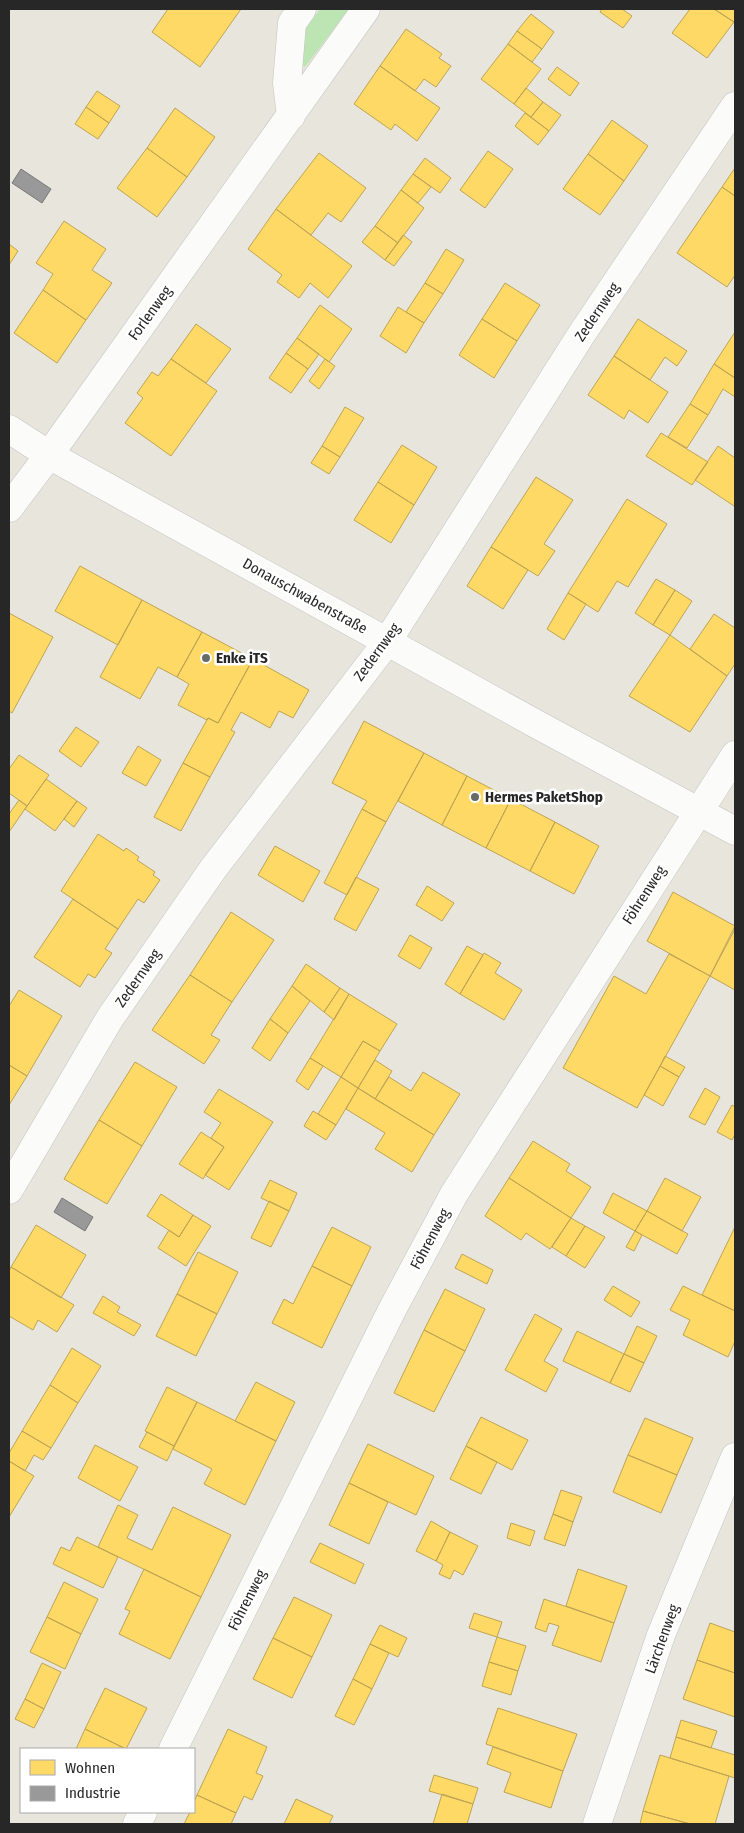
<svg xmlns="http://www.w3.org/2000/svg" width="744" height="1833" viewBox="0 0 744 1833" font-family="'Fira Sans Condensed',sans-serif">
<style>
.green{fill:#bce5b3}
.homes{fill:#ffd966;stroke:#bea453}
.industry{fill:#999;stroke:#777}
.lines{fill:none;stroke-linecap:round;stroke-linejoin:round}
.street-casing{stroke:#c4c3c2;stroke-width:29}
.street{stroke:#fbfbfa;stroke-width:28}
.poi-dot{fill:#6a6a66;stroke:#fff;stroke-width:2}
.labels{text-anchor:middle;stroke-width:5;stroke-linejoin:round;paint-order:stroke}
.street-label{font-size:15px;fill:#272727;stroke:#fff}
.poi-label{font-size:15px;font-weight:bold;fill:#272727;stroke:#fff;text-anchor:start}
</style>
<rect width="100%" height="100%" fill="#e7e5dc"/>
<path class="green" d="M320 9H349L305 67 301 65 304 31Z"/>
<path class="homes" d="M168 9H241L200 67 152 32Z
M602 9H622L632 16 623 28 600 12Z
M690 9H714L734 22 707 58 672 33Z
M714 9H735V20L734 22Z
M531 14 554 32 542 49 517 31Z
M406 29 442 54 439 58 451 66 436 87 424 79 415 91 380 66Z
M517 31 542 49 532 62 508 44Z
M508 44 541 69 514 104 481 79Z
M380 66 440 108 417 141 395 124 391 130 354 104Z
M557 67 579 83 570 96 548 79Z
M526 88 543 102 531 117 514 104Z
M97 91 120 106 109 123 86 107Z
M543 102 561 115 549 131 531 117Z
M86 107 109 123 98 139 75 124Z
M175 108 215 137 187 177 147 148Z
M525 113 549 131 538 145 515 126Z
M612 120 648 146 624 181 588 154Z
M147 148 187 177 157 217 117 188Z
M488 151 513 169 485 208 460 190Z
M319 153 366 188 341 222 328 213 311 235 276 209Z
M588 154 624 181 600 215 563 189Z
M425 158 451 178 440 193 413 174Z
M735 168V196L722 187Z
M413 174 431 187 418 203 401 190Z
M722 187 735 196V275L727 287 677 253Z
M401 190 424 208 398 243 375 226Z
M276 209 352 266 328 298 310 283 299 298 277 282 282 275 248 249Z
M64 221 106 249 92 270 112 283 86 320 43 290 53 274 36 263Z
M375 226 398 243 385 260 362 242Z
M403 235 412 242 394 266 385 260Z
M9 244 18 251 9 265Z
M446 249 464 260 443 294 425 283Z
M425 283 443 294 424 323 406 312Z
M505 283 540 305 517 341 482 319Z
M43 290 86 320 57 363 14 333Z
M320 305 352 329 329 362 297 338Z
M398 307 424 323 406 353 380 336Z
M482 319 517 341 494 378 459 355Z
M638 319 687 351 677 366 665 357 650 380 614 356Z
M196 324 231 349 206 383 171 359Z
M735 332V378L714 364Z
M297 338 319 354 308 369 286 353Z
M286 353 308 369 291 393 269 378Z
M614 356 668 392 648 423 629 410 624 419 588 395Z
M171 359 217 391 171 456 125 423 143 398 137 393 152 372 158 376Z
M325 359 335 366 319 389 309 381Z
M714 364 735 378V397L723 389 708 415 690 404Z
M690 404 708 415 687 448 668 437Z
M345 407 364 418 340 457 322 446Z
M661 433 708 462 692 485 646 456Z
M402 445 437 467 414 505 378 482Z
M322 446 340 457 329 474 311 463Z
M718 446 735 458V504L734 506 695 480Z
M536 477 573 500 544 544 555 551 538 576 491 547Z
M378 482 414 505 391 543 354 520Z
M627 499 667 524 628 587 617 581 598 612 568 593Z
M491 547 528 570 503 609 467 586Z
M80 566 142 600 118 645 55 611Z
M656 579 675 590 653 625 635 613Z
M675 590 692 601 670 635 653 625Z
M568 593 586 604 564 640 547 629Z
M142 600 202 632 177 677 158 667 140 699 100 677Z
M9 613 53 637 12 713 9 711Z
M714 614 735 628V664L727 676 690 649Z
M202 632 253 659 218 723 208 718 207 720 178 705 189 684 177 677Z
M670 635 727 676 690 732 629 696Z
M253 659 309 690 293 718 279 711 270 728 241 712 231 730 235 732 210 777 183 763 208 718 218 723Z
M364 721 424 753 386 822 362 809 367 801 332 783Z
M76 727 99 742 81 767 59 751Z
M138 746 161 760 146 786 122 773Z
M424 753 467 776 442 825 398 801Z
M19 755 49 775 27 806 9 793V769Z
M183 763 210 777 181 831 154 817Z
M467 776 511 799 486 848 442 825Z
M46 779 77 801 55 831 25 809Z
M511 799 555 822 530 871 486 848Z
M19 800 27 806 9 832V814Z
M77 801 87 808 74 827 64 819Z
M362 809 386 822 347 895 324 883Z
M555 822 599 846 574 894 530 871Z
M98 834 124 851 126 848 139 857 137 860 155 872 153 875 160 880 144 903 138 899 118 929 61 891Z
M275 846 320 871 303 902 258 875Z
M356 877 379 889 356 931 334 919Z
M427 886 454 903 442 921 416 905Z
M673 892 735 926 710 976 647 941Z
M73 899 118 929 105 949 112 953 95 978 88 974 80 987 34 957Z
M231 912 274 940 232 1002 190 975Z
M735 929V990L710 976Z
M410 935 432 948 420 969 398 956Z
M467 946 483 955 460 994 445 984Z
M484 953 501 963 495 973 522 990 504 1020 460 994Z
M669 954 710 976 637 1108 563 1068 614 976 646 994Z
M306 964 340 988 324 1012 292 986Z
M190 975 232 1002 211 1035 220 1040 204 1064 152 1030Z
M292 986 310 1001 288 1033 270 1019Z
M340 988 349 994 334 1020 324 1012Z
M19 990 62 1016 27 1076 9 1065V1006Z
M349 994 397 1024 380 1051 363 1041 341 1077 310 1058Z
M270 1019 288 1033 270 1061 252 1048Z
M363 1041 380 1051 358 1088 341 1077Z
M665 1056 685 1067 679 1077 660 1066Z
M310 1058 323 1066 308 1090 296 1081Z
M375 1060 392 1071 375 1099 358 1088Z
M135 1062 177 1087 142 1146 99 1120Z
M9 1065 27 1076 9 1105Z
M660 1066 679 1077 663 1106 644 1095Z
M423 1072 460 1094 434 1135 375 1099 389 1077 411 1091Z
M341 1077 358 1088 336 1125 318 1114Z
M358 1088 434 1135 412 1172 375 1149 385 1133 346 1109Z
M705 1088 720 1097 705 1125 689 1117Z
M219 1089 273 1122 229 1190 205 1175 224 1147 211 1138 221 1123 204 1112Z
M732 1105 735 1107V1134L732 1140 717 1132Z
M313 1111 336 1125 326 1140 304 1126Z
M99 1120 142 1146 107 1204 64 1179Z
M201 1132 224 1147 203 1179 179 1164Z
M533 1141 570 1164 566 1171 591 1187 571 1218 509 1178Z
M509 1178 571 1218 550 1249 526 1233 521 1240 485 1216Z
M665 1178 701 1197 682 1231 647 1211Z
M270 1180 297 1193 289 1211 261 1198Z
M613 1193 647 1211 635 1231 603 1213Z
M161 1194 193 1215 179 1237 147 1216Z
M269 1201 289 1211 271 1247 251 1238Z
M647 1211 688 1234 677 1254 635 1231Z
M193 1215 211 1226 186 1266 158 1248 169 1230 179 1237Z
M571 1218 585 1226 566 1256 552 1247Z
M36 1225 86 1255 61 1298 11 1267Z
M585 1226 605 1237 585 1268 566 1256Z
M332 1227 371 1247 352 1286 312 1266Z
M735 1227V1311L702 1295Z
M635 1231 642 1235 634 1251 626 1247Z
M198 1252 238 1272 217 1314 177 1294Z
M462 1254 493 1270 487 1284 455 1268Z
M312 1266 352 1286 322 1348 272 1323 284 1299 293 1304Z
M11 1267 74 1305 57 1332 38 1320 33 1330 9 1316V1271Z
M613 1286 640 1302 631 1317 604 1300Z
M683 1286 735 1311V1341L728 1357 683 1335 690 1320 670 1310Z
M445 1289 485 1309 465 1351 424 1330Z
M177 1294 217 1314 196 1356 156 1336Z
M103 1296 120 1307 117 1312 141 1325 134 1336 93 1313Z
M535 1314 562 1329 544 1361 558 1369 546 1392 505 1370Z
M637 1326 657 1336 644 1363 624 1354Z
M424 1330 465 1351 434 1412 394 1393Z
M577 1331 624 1354 610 1383 563 1361Z
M72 1348 101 1366 78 1403 50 1385Z
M624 1354 644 1363 630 1392 610 1383Z
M256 1382 295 1402 276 1441 235 1421Z
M50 1385 78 1403 51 1448 22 1431Z
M167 1387 197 1402 174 1446 145 1431Z
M197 1402 276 1441 245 1505 204 1484 212 1469 173 1449Z
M481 1417 528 1440 512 1470 466 1446Z
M645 1418 693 1438 677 1475 628 1455Z
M22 1431 51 1448 43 1460 34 1455 25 1471 9 1461V1453Z
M147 1432 174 1446 167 1461 139 1447Z
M368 1444 434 1476 416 1515 349 1483Z
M95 1445 138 1467 120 1501 78 1478Z
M466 1446 497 1462 481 1494 450 1479Z
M628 1455 677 1475 661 1513 613 1492Z
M9 1461 34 1476 9 1517Z
M349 1483 388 1502 369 1544 329 1525Z
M561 1490 582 1497 573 1522 553 1514Z
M118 1505 138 1515 127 1538 152 1550 173 1507 231 1535 201 1597 98 1547Z
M553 1514 573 1522 565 1546 544 1539Z
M431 1521 450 1532 436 1561 416 1551Z
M511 1523 535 1531 530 1546 507 1538Z
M450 1532 478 1546 463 1575 454 1570 450 1579 439 1574 443 1565 436 1561Z
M77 1537 118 1557 103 1588 53 1564 61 1547 70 1551Z
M320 1543 364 1564 355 1584 310 1562Z
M144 1569 201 1597 170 1659 119 1634 130 1611 125 1609Z
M578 1569 627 1586 614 1623 566 1606Z
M64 1582 98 1599 81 1634 47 1617Z
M294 1597 332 1615 312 1657 273 1638Z
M544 1599 614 1623 601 1662 552 1645 559 1626 549 1623 546 1632 535 1628Z
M474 1613 502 1622 497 1637 469 1628Z
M47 1617 81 1634 65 1669 30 1652Z
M710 1623 735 1632V1673L697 1660Z
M380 1625 407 1638 398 1657 370 1644Z
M497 1637 526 1646 518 1671 489 1662Z
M273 1638 312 1657 292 1698 253 1679Z
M370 1644 389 1653 372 1689 353 1679Z
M697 1660 735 1673V1717L683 1699Z
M489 1662 518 1671 511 1695 482 1686Z
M42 1663 61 1672 44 1709 25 1699Z
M353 1679 372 1689 354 1725 335 1716Z
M105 1688 147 1708 126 1749 85 1729Z
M25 1699 44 1709 34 1728 15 1719Z
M498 1708 577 1734 563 1771 486 1744Z
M681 1720 717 1731 711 1748 676 1737Z
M85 1729 126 1749H76Z
M228 1729 267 1747 256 1773 263 1776 252 1800 244 1796 236 1813 197 1795Z
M676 1737 735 1755V1778L670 1758Z
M493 1747 563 1771 551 1808 504 1792 511 1773 487 1764Z
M660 1755 729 1776 715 1824H690L643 1811Z
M434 1775 478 1788 473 1804 429 1791Z
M442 1794 473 1804 467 1824H433Z
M197 1795 236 1813 231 1824H184L190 1812H194V1802Z
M296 1799 333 1816 329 1824H284Z
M643 1811 690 1824H640Z"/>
<path class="industry" d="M21 169 51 189 42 203 12 183Z
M62 1198 93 1217 85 1231 54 1212Z"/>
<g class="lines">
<defs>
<path id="street" d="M291 116 287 83 292 23 302 9
M9 429 49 455 538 725 735 831
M9 508 49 455 366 9
M9 1190 110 1018 213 869 387 642 581 335 735 106
M173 1749 392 1310 454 1194 735 755
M137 1824 143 1812
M597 1824 661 1635 735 1457"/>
</defs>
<use href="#street" class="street-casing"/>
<use href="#street" class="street"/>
</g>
<g class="poi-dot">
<circle cx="206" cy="658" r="5"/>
<circle cx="475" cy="797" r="5"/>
</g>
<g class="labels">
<g class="street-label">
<text transform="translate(597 312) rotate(-56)" y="5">Zedernweg</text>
<text transform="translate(150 313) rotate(-54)" y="5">Forlenweg</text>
<text transform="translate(305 596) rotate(29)" y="5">Donauschwabenstraße</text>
<text transform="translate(377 652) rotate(-54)" y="5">Zedernweg</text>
<text transform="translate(644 895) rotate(-57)" y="5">Föhrenweg</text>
<text transform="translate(138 978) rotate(-55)" y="5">Zedernweg</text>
<text transform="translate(430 1239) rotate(-62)" y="5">Föhrenweg</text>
<text transform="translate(247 1600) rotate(-63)" y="5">Föhrenweg</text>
<text transform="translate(662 1639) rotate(-70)" y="5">Lärchenweg</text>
</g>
<g class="poi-label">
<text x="216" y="663">Enke iTS</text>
<text x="485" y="802">Hermes PaketShop</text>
</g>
</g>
<rect width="744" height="1833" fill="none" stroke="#272727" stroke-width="20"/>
<rect x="20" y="1748" width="175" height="65" fill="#ffffff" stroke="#a9a9a9"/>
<rect x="30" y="1760" width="25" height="15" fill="#ffd966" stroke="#a9a9a9"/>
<text x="65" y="1773" font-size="15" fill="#272727">Wohnen</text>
<rect x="30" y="1786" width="25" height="15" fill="#999999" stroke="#a9a9a9"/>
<text x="65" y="1798" font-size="15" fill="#272727">Industrie</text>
</svg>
